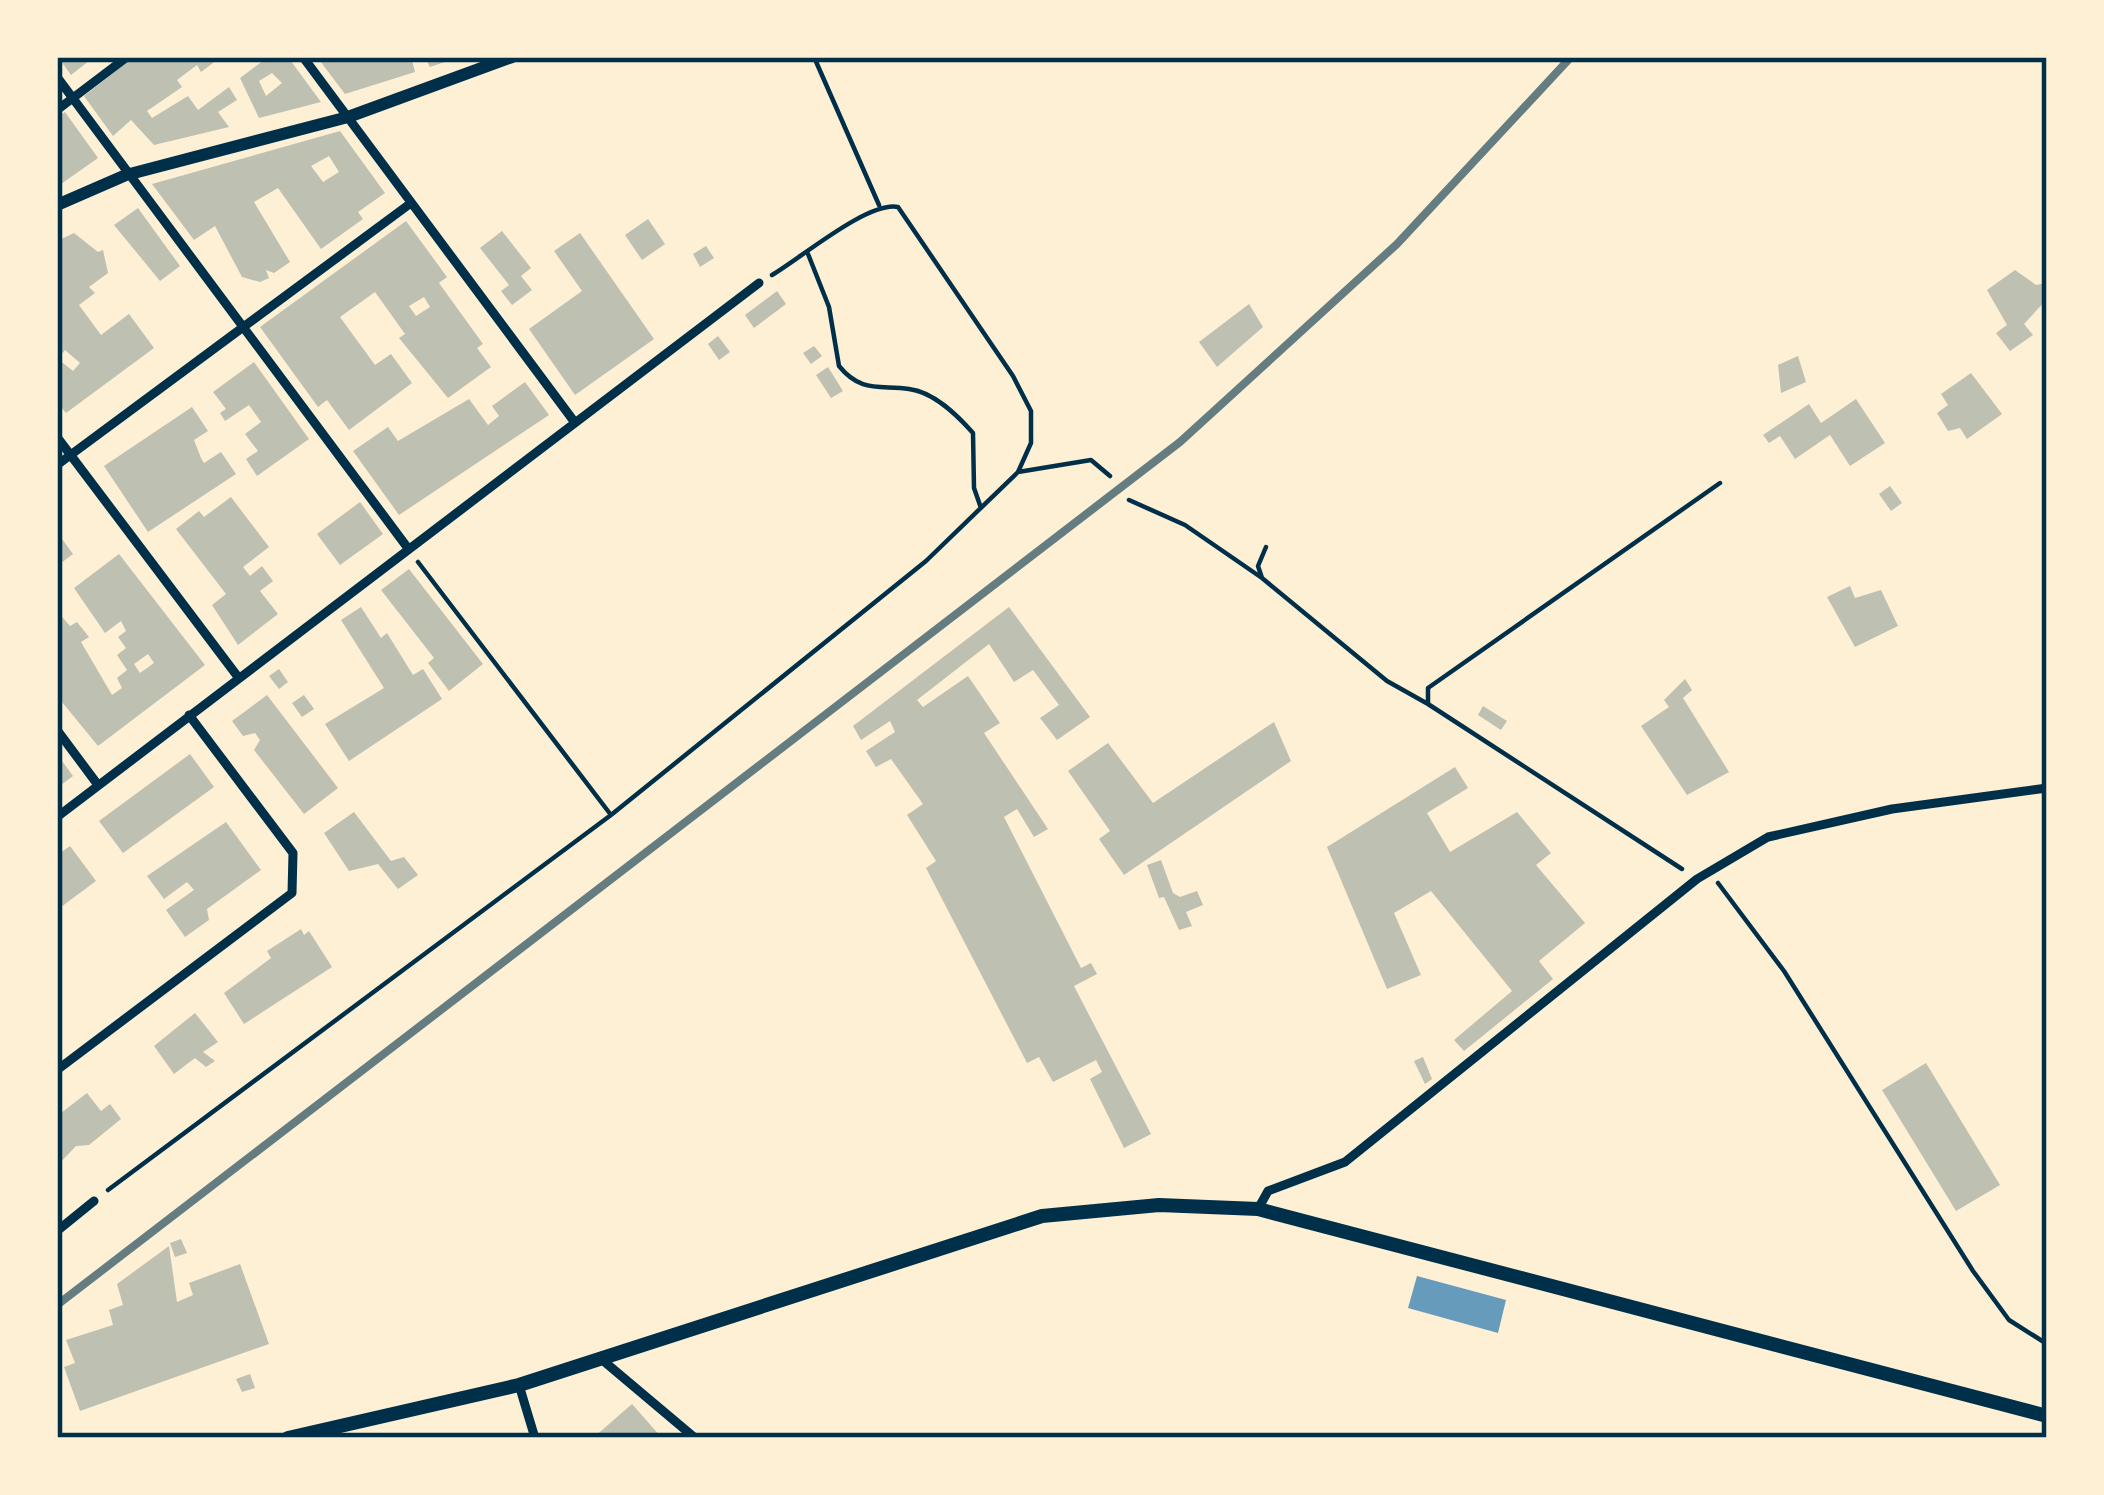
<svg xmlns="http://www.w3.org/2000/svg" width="2104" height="1495" viewBox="0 0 2104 1495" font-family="Inter,sans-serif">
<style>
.water{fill:#669bbc}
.building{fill:#bec0b2;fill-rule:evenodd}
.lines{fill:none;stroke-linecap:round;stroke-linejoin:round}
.path{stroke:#003049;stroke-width:4.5}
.minor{stroke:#003049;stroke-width:9}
.tertiary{stroke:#003049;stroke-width:12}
.secondary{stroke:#003049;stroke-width:14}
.rail{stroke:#657d81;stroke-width:8}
.neatline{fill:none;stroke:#003049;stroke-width:4.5}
</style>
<rect width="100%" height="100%" fill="#fdf0d5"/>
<path class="water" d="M1417 1276 1506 1300 1498 1333 1408 1308Z"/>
<path class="building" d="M58 57H94L71 75Z
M134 57H221L201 72 197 65 177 80 182 87 147 111 152 118 188 96 198 110 229 87 237 100 218 112 229 127 154 145 131 120 113 136 84 96Z
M268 57H288L321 102 259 118 240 78ZM272 73 282 83 266 96 259 81Z
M317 57H411L415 72 345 94Z
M425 57H456L457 58 430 67Z
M65 112 98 158 61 184 57 118Z
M340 131 385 193 358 212 363 219 321 249 278 188 254 202 290 262 274 273 266 270 269 278 260 282 242 277 215 226 194 240 152 184ZM329 156 339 172 323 182 311 166Z
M138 208 180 266 160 281 114 225Z
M648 219 665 244 642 260 625 235Z
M406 221 447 277 439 283 483 344 477 348 491 367 448 398 399 338 405 334 375 292 340 317 375 365 391 354 412 383 349 430 327 400 318 407 260 327ZM424 297 430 307 416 316 409 306Z
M502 231 531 268 521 276 532 290 512 305 501 291 509 285 480 248Z
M74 233 98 252 103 250 108 273 89 287 95 293 79 305 101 335 129 314 154 348 66 413 57 402V241ZM65 350 80 363 73 371 58 359Z
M580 233 654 339 575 395 529 329 582 291 554 251Z
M706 246 714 258 700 267 693 254Z
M2015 270 2036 285 2047 283V299L2024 324 2033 335 2010 351 1996 333 2007 325 1987 290Z
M777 291 786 304 754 328 745 315Z
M1249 304 1263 327 1217 367 1199 342Z
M718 336 730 352 719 360 708 344Z
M814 346 822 356 811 364 803 353Z
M1798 356 1806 382 1781 393 1778 365Z
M254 362 309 439 257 476 246 459 258 451 245 434 261 422 249 405 225 421 220 413 226 409 213 392Z
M828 367 843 391 831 398 816 375Z
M1971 373 2002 414 1967 439 1960 428 1948 431 1937 413 1948 405 1941 394Z
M525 382 549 415 399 515 353 451 388 427 398 441 469 399 488 425 499 416 492 406Z
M1856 399 1885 443 1850 466 1830 435 1795 459 1780 436 1769 443 1763 435 1809 404 1821 423Z
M192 407 208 431 194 440 201 458 204 463 221 452 236 474 148 532 104 466Z
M1890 486 1902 503 1891 511 1879 494Z
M231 497 269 547 243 567 250 576 262 566 273 581 260 591 278 614 238 645 212 605 226 594 176 529 199 511 204 517Z
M360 502 383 534 340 565 317 534Z
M57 532 73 554 57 566Z
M119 554 205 665 98 746 57 696V611L70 626 77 622 89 637 81 642 112 695 122 688 117 678 127 670 117 655 126 648 118 637 126 631 121 621 105 633 74 588ZM148 654 154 663 140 673 134 664Z
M409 569 483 664 449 691 428 663 434 658 381 590Z
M1850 586 1855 598 1881 590 1898 626 1855 647 1827 597Z
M361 607 381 638 387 633 413 675 423 669 442 699 349 761 325 724 384 688 341 620Z
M1009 607 1090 717 1057 740 1040 718 1059 705 1033 670 1014 682 989 644 917 700 923 707 968 676 1000 723 984 733 1048 829 1034 837 1017 809 1004 817 1081 968 1091 963 1097 974 1074 986 1151 1134 1124 1148 1090 1079 1102 1072 1096 1060 1053 1082 1039 1057 1027 1063 926 868 936 861 907 815 923 804 891 759 876 767 866 751 895 732 890 721 861 740 853 726Z
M279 669 288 682 279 689 269 676Z
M1685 679 1692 690 1683 698 1729 772 1687 795 1641 726 1669 707 1664 700Z
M267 695 338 788 304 814 254 750 260 740 255 733 243 736 232 721Z
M304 695 314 709 302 717 292 703Z
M1483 706 1507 721 1501 730 1478 715Z
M1274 722 1291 761 1124 875 1099 839 1110 831 1068 771 1108 743 1153 803Z
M57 754 73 776 57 788Z
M190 754 214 787 123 853 99 821Z
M1455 767 1468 788 1427 813 1450 852 1517 812 1551 853 1536 865 1585 923 1539 961 1553 979 1464 1051 1454 1040 1512 991 1431 891 1394 913 1421 975 1387 989 1327 847Z
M354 812 391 861 404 857 418 875 398 889 378 864 349 871 324 833Z
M226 822 261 870 207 909 209 920 185 937 166 910 194 890 187 882 164 899 147 876Z
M70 846 96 881 57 910V855Z
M1161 860 1173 893 1180 897 1197 891 1203 905 1186 912 1192 926 1179 930 1164 897 1159 898 1147 865Z
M301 929 304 935 309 931 332 967 244 1024 224 993 271 958 267 951Z
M195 1013 218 1042 203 1052 215 1061 206 1067 195 1058 174 1074 154 1046Z
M1423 1057 1432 1079 1425 1084 1414 1061Z
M1926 1063 2000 1185 1956 1211 1882 1090Z
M87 1093 101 1111 110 1104 121 1119 89 1145 76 1146 57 1166V1116Z
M181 1239 187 1253 175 1257 170 1243Z
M169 1246 177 1302 193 1295 189 1283 240 1264 269 1344 80 1411 64 1367 75 1363 66 1340 113 1325 109 1310 123 1305 117 1284Z
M250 1374 255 1388 242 1392 236 1379Z
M632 1404 662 1438H593Z"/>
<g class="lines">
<path class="path" d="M814 57 879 205
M808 254 829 307 839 366C861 393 879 385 909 389 934 392 957 415 973 433L974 488 981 508
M1018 472 1091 460 1110 476
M1129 500 1185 525 1262 578
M1266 547 1258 566 1262 578 1387 681 1428 704
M418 562 611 815
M1682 869 1428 704V688L1720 483
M1718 883 1784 971 1973 1271 2009 1320 2047 1344
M108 1190 611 815 926 561 1018 472 1031 443V411L1013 376 898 207C868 201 801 258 772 275"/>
<path class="minor" d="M303 57 573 420
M57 77 407 547
M57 110 127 57
M57 437 238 677
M57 465 411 203
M57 730 98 785
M57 817 759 283
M57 1070 292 893 293 853 189 715
M1258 1209 1268 1191 1345 1162 1697 879 1768 837 1892 809 2047 788
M57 1231 94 1201
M600 1358 695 1438
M519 1385 535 1438"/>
<path class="tertiary" d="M57 205 126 175 348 117 512 57"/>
<path class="secondary" d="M288 1438 519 1385 1042 1216 1159 1205 1258 1209 2047 1416"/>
<path class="rail" d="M57 1305 1180 442 1397 244 1571 57"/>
</g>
<rect width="2104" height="1495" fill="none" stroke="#fdf0d5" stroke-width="120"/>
<rect x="60" y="60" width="1984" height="1375" class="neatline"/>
</svg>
